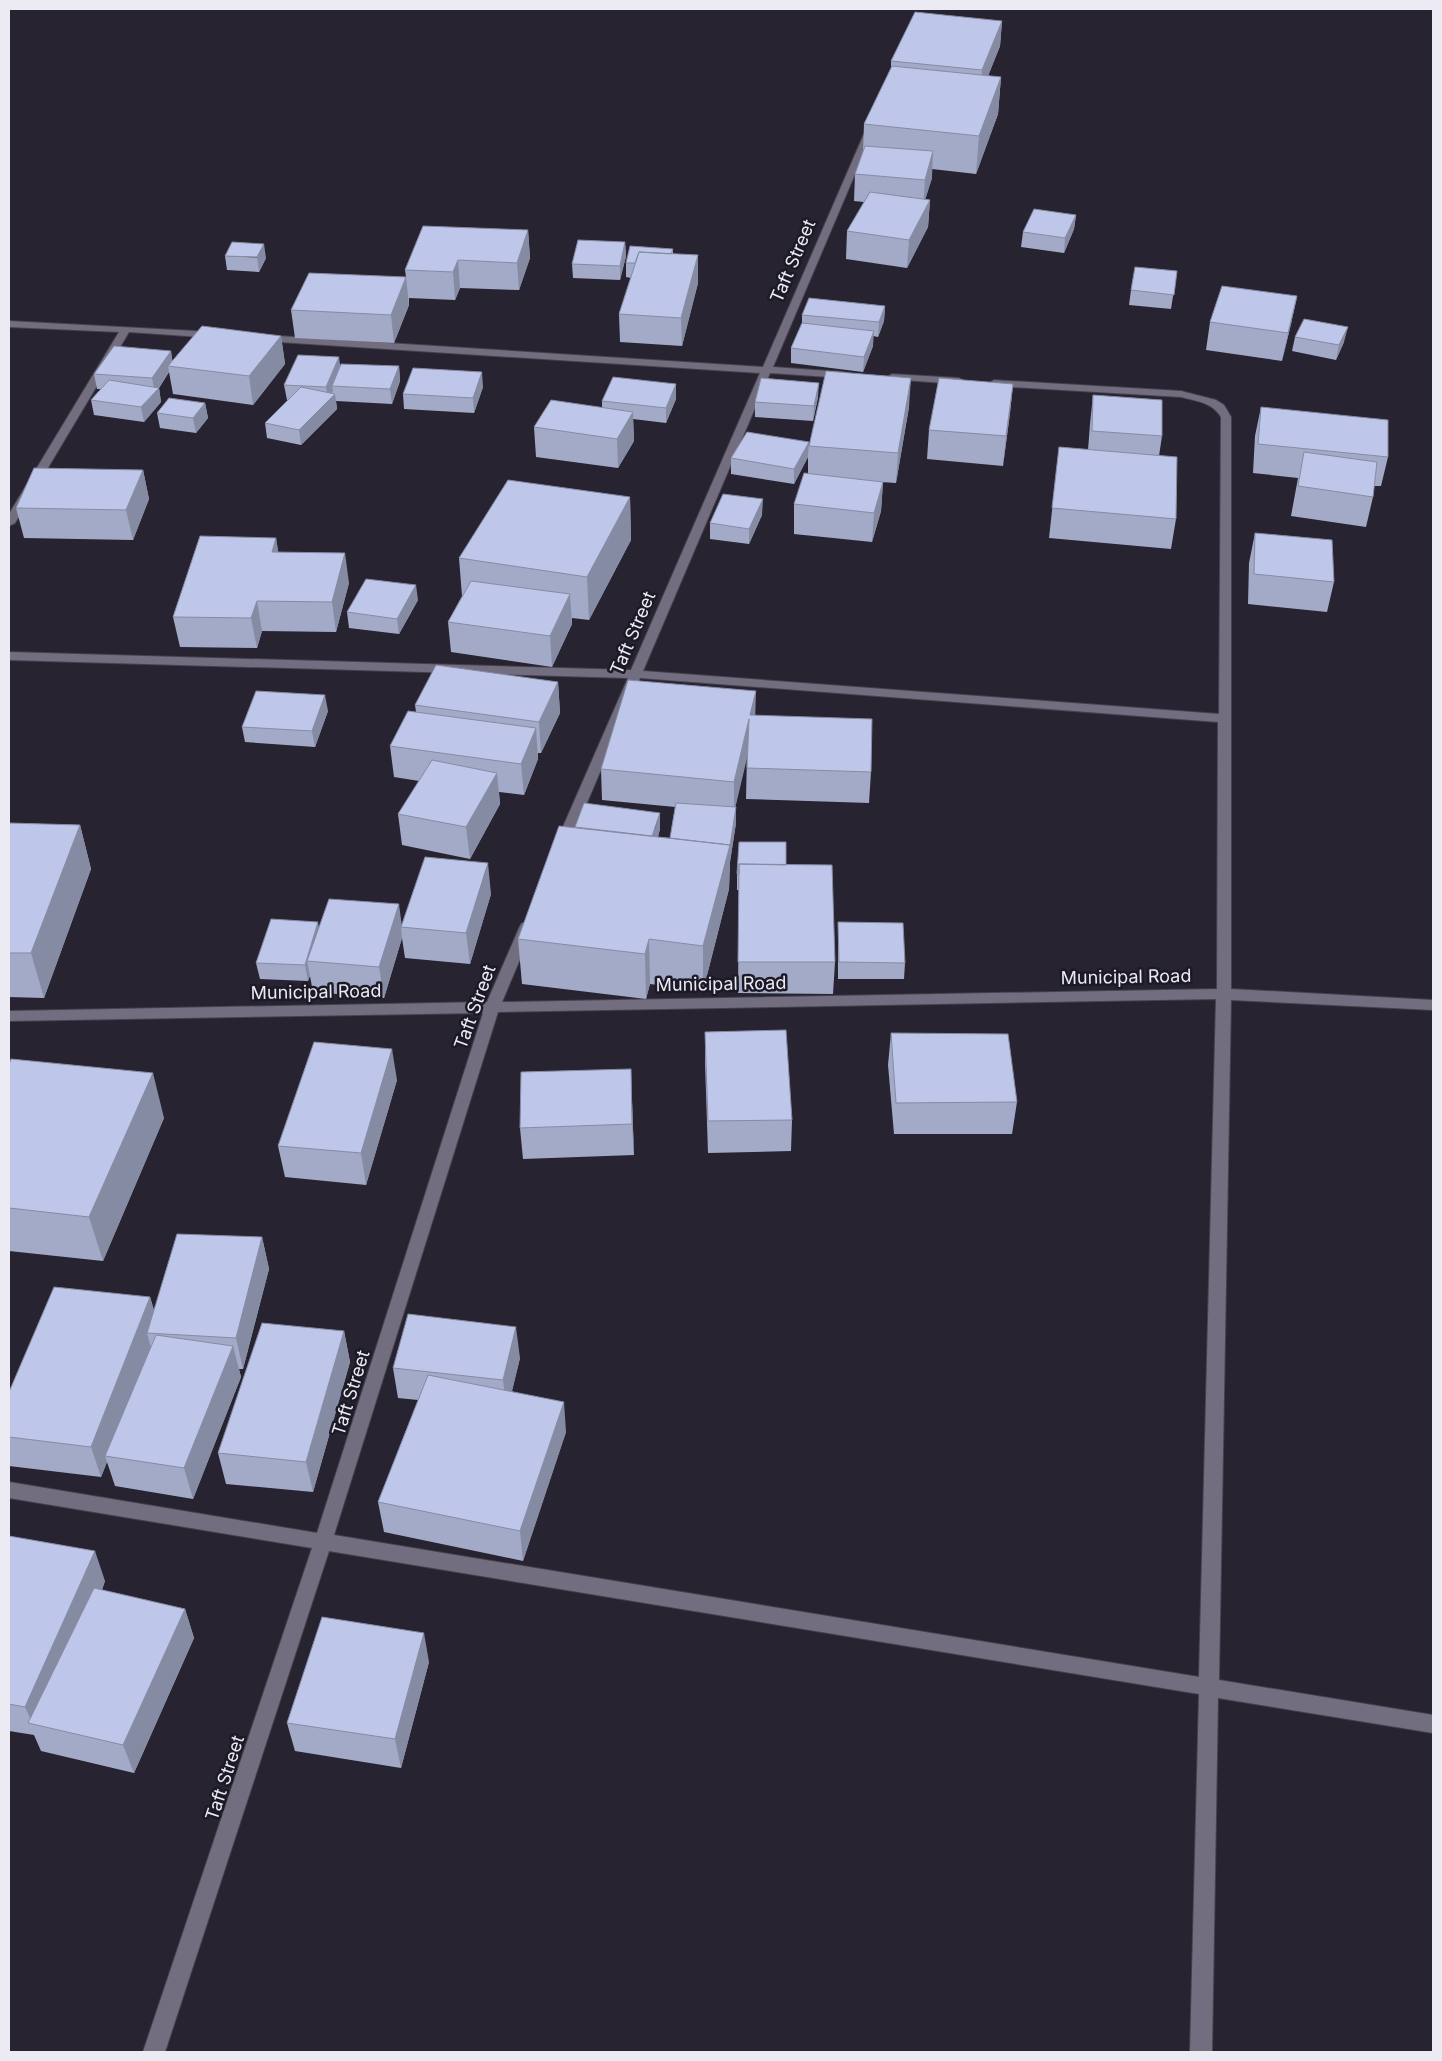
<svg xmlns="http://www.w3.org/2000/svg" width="1442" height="2061" viewBox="0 0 1442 2061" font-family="Inter,sans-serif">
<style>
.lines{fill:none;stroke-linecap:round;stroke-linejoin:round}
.minor-casing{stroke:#45414d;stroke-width:2}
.minor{fill:#726e7f;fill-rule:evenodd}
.wall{fill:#a3aac8}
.shaded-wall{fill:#858ba3}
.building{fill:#bec6e9;stroke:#858ba3}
.labels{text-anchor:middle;stroke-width:5;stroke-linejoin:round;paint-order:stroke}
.street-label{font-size:18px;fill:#eceaf3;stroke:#1d1a27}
</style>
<rect width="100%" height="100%" fill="#272331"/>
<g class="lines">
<defs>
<path id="minor" d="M871 124 875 127 773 367 844 372 849 375 844 378 770 373 643 671 1219 714 1221 417C1212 402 1196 401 1181 397L994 386 989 383 994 380 1181 391 1216 400 1224 405 1231 417V989L1433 1000V1010L1231 1000 1219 1680 1433 1715V1733L1218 1698 1212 2052H1190L1199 1694 329 1551 165 2052H143L312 1548 9 1498V1482L317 1533 483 1013 9 1021V1011L487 1002 520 926 522 923H532L534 926 502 1002 1217 989 1218 722 640 678 569 845 567 848H557L555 845 628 678 9 660V652L631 670 760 373 263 341 258 338 263 335 763 367 867 127ZM1216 999 1199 1677 334 1535 498 1012Z
M9 321 215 332 220 335 215 338 129 332 15 523 9 526V514L119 332 9 327Z
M892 374 959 378 964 381 959 384 888 379 887 377Z"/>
</defs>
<use href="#minor" class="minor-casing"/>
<use href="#minor" class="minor"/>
</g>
<path class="wall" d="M1002 21 1000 46 988 76 1001 77 998 114 976 174 932 169V178L925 199 930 200 928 227 907 268 846 259 847 231 864 202 854 201 855 174 863 151 864 124 891 68V61Z
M1076 215 1074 229 1064 253 1021 247 1023 232Z
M528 230 530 258 519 290 460 288 455 300 409 298V305L394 343 295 338 291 310 406 277 405 270Z
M625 242 626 256 620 280 573 278 572 264Z
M673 249V254L698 255V283L682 346 620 342 619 314 631 278 626 277V263Z
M225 256 266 258 259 272 227 270Z
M1177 271 1171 309 1129 305 1131 290Z
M1297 296 1291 324 1282 361 1206 350 1210 322Z
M885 306 884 321 878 337 873 336V346L863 372 791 363V348L802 323V315Z
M281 336 285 364 253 405 173 394 169 372 159 388 161 402 144 422 94 415 91 400 101 389H97L94 374 171 351 172 360Z
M1295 337 1344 342 1336 360 1292 351Z
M399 366 400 381 392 404 336 401 337 409 301 445 267 438 265 423 288 400H287L284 385 340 367Z
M676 384V399L666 423 633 419 634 441 618 468 536 457 534 427 602 407V401Z
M1013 384 1010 413 1003 466 927 459 929 430Z
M483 387 474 413 404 409 403 394Z
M1093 395 1162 436 1159 456 1176 519 1171 549 1049 538 1059 447 1088 450 1090 424Z
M818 397 813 421 755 417V402Z
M205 403 208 418 196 433 160 428 157 413Z
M909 407 896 483 881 482H883L881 511 872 542 794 534V504L808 474V457L794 484 731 474V458L809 445Z
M1261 407 1388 457 1381 486H1374L1373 497 1366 527 1291 516 1298 478 1253 473 1255 436Z
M143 470 149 499 133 540 24 538 16 508Z
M630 497 631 540 589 620 572 618V624L552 667 451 652 448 622 462 596 459 558Z
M762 515 749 544 710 539V523Z
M1255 533 1334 582 1327 612 1248 604 1249 563Z
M276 538 278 552 349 583 336 632 262 631 257 648 180 647 173 617Z
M418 600 399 634 349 628 347 612Z
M558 682 560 713 541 753H538V759L524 795 499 792 500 804 470 859 402 845 398 814 419 781 394 777 390 746 416 712 415 705Z
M328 711 315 747 245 742 242 727Z
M755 715 871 772 869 803 746 799 747 755 735 807 736 823 730 862 729 889 703 991 650 984 646 999 522 984 518 939 575 827 660 829 658 837 670 838 675 807 602 800 601 769Z
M9 823 80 825 91 869 44 998 9 997Z
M786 865 835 962 833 994 738 993 739 890H737V874Z
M491 894 470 964 405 958 402 938 384 998 313 992 310 976 308 981 260 979 256 963 319 927 402 925Z
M838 922 905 963 904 979H838Z
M705 1032 792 1120 791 1151 708 1153 705 1063Z
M891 1033 1017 1102 1012 1134H894L888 1065Z
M9 1064 164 1118 103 1261 9 1251Z
M397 1080 366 1185 285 1177 278 1146Z
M632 1101 634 1155 523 1159 520 1128Z
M262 1237 269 1269 243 1369H239L241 1377 193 1499 115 1486 107 1462 101 1477 9 1466V1392L150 1297 154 1310Z
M344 1331 350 1362 313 1492 226 1484 218 1453Z
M520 1358 512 1391 566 1432 523 1561 384 1532 378 1502 418 1400 398 1398 393 1368Z
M9 1536 105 1581 102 1590 185 1609 194 1638 134 1773 41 1751 34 1735 9 1731Z
M429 1662 401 1768 295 1751 287 1723Z"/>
<path class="shaded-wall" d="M1002 21 1000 46 980 96 982 70Z
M1001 77 998 114 976 174 979 136Z
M933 151 932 178 923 207 925 180Z
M930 200 928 227 907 268 909 240Z
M1076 215 1074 229 1064 253 1065 238Z
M528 230 530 258 519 290 517 263Z
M625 242 626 256 620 280V266Z
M264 244 266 258 259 272 257 257Z
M698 255V283L682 346 681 318Z
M458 260 460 288 455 300 453 272Z
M406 277 409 305 394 343 391 315Z
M1297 296 1291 324 1282 361 1288 333Z
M885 306 884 321 878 337 879 322Z
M1348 327 1344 342 1336 360 1339 345Z
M874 331 873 346 863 372 864 357Z
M281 336 285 364 253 405 249 376Z
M171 351 173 365 168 366 169 372 159 388 161 402 144 422 141 407 155 392 152 378Z
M339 357 341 372 332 386 333 391 329 400 335 394 337 409 301 445 299 430 328 401 326 387Z
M399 366 400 381 392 404 390 389Z
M482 372 483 387 474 413 473 398Z
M911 378 909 407 896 483 898 453Z
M819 383 818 397 813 421 814 406Z
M676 384V399L666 423V408Z
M1013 384 1010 413 1003 466 1006 436Z
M205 403 208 418 196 433 193 418Z
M633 412 634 441 618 468 617 439Z
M809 442 808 457 794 484V469Z
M143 470 149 499 133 540 126 510Z
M883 482 881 511 872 542 874 513Z
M630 497 631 540 589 620 587 577Z
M763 499 762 515 749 544V529Z
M276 538 281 568 272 552Z
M345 553 349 583 336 632 332 602Z
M416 585 418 600 399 634 397 619Z
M570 594 572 624 552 667 550 636Z
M257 601 262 631 257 648 251 618Z
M558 682 560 713 541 753 539 722Z
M756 691 755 722 750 715Z
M325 695 328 711 315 747 312 731Z
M749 719V750L734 813V782Z
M536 728 538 759 524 795 521 764Z
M497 773 500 804 470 859 466 827Z
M736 807V823L730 862 729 889 703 991V946Z
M660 813V829L648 869 647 853Z
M80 825 91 869 44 998 31 953Z
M488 863 491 894 470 964 466 933Z
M399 904 402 927H401L402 938 384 998 379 967Z
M318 922 321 938 307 961 310 976 308 981 305 965Z
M649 939 650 984 646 999 645 954Z
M392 1049 397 1080 366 1185 361 1153Z
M631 1069 632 1101 634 1155 632 1124Z
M153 1073 164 1118 103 1261 89 1217Z
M262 1237 269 1269 243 1369 236 1338Z
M150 1297 159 1328 147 1333 151 1348 105 1456 107 1462 101 1477 91 1447Z
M516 1327 520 1358 507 1411 503 1380Z
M344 1331 350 1362 313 1492 306 1462Z
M233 1346 241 1377 193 1499 184 1468Z
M564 1402 566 1432 523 1561 520 1531Z
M95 1551 105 1581 42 1726 33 1724 25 1707Z
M185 1609 194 1638 134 1773 123 1745Z
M424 1633 429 1662 401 1768 395 1739Z"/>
<path class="building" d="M915 12 1002 21 982 70 891 61Z
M892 66 1001 77 979 136 864 124Z
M865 146 933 151 925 180 855 174Z
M870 192 930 200 909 240 847 231Z
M1034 209 1076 215 1065 238 1023 232Z
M423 226 528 230 517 263 458 260 453 272 405 270Z
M578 240 625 242 620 266 572 264Z
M232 242 264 244 257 257 225 256Z
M630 246 673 249 671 254 639 252 635 263H626Z
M639 252 698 255 681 318 619 314Z
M1135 267 1177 271 1174 295 1131 290Z
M309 273 406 277 391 315 291 310Z
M1222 286 1297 296 1288 333 1210 322Z
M809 298 885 306 879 322 802 315Z
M1304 319 1348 327 1339 345 1295 337Z
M802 323 874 331 864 357 791 348Z
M202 326 281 336 249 376 168 366Z
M114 346 171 351 152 378 94 374Z
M298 355 339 357 326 387 284 385Z
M341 364 399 366 390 389 332 386Z
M413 368 482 372 473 398 403 394Z
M826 371 911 378 898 453 809 446Z
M613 377 676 384 666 408 602 401Z
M761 378 819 383 814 406 755 402Z
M939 378 1013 384 1006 436 929 430Z
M109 380 159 388 141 407 91 400Z
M301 387 335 394 299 430 265 423Z
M1093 395 1162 400V436L1092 431Z
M169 398 205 403 193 418 157 413Z
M551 400 633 412 617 439 534 427Z
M1261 407 1388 420V457L1258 444Z
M747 432 809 442 794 469 731 458Z
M1059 447 1177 457 1176 519 1052 508Z
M1304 452 1377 462 1373 497 1298 486Z
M34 468 143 470 126 510 16 508Z
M804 473 883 482 874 513 794 504Z
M508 480 630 497 587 577 459 558Z
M723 494 763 499 749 529 710 523Z
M1255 533 1332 540 1334 582 1254 574Z
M200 536 276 538 272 552 345 553 332 602 257 601 251 618 173 617Z
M366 579 416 585 397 619 347 612Z
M471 581 570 594 550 636 448 622Z
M436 665 558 682 539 722 415 705Z
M628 680 756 691 750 715 872 719 871 772 747 768 749 719 734 782 601 769Z
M256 691 325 695 312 731 242 727Z
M408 711 536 728 521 764 390 746Z
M432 760 497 773 466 827 398 814Z
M584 803 660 813 652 836 575 827Z
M676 803 736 807 730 846V845L670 838Z
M9 823 80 825 31 953H9Z
M559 826 730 845 703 946 649 939 645 954 518 939Z
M739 842H786V865L739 864V874H737Z
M425 857 488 863 466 933 401 927Z
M739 864 832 865 835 962H738Z
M329 899 399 904 379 967 307 961Z
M271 919 318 922 305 965 256 963Z
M838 922 903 923 905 963 839 962Z
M786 1030 792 1120 708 1121 705 1032Z
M891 1033 1008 1034 1017 1102 896 1103Z
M314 1042 392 1049 361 1153 278 1146Z
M11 1059 153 1073 89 1217 9 1208V1064Z
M631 1069 632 1124 520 1128 521 1072Z
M177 1234 262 1237 236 1338 147 1333Z
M54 1287 150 1297 91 1447 9 1437V1392Z
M408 1314 516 1327 503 1380 393 1368Z
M262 1323 344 1331 306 1462 218 1453Z
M156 1335 233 1346 184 1468 105 1456Z
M428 1375 564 1402 520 1531 378 1502Z
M9 1536 95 1551 25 1707 9 1704Z
M94 1588 185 1609 123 1745 28 1723Z
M322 1617 424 1633 395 1739 287 1723Z"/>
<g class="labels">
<g class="street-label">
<text transform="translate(793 261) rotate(-67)" y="6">Taft Street</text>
<text transform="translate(633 633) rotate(-67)" y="6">Taft Street</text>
<text transform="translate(1126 977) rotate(-1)" y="6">Municipal Road</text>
<text transform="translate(721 984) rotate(-1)" y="6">Municipal Road</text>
<text transform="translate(316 992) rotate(-1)" y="6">Municipal Road</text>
<text transform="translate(475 1007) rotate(-70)" y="6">Taft Street</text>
<text transform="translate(351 1393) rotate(-73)" y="6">Taft Street</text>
<text transform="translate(225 1778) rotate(-72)" y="6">Taft Street</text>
</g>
</g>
<rect width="1442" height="2061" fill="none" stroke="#eceaf3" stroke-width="20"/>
</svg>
